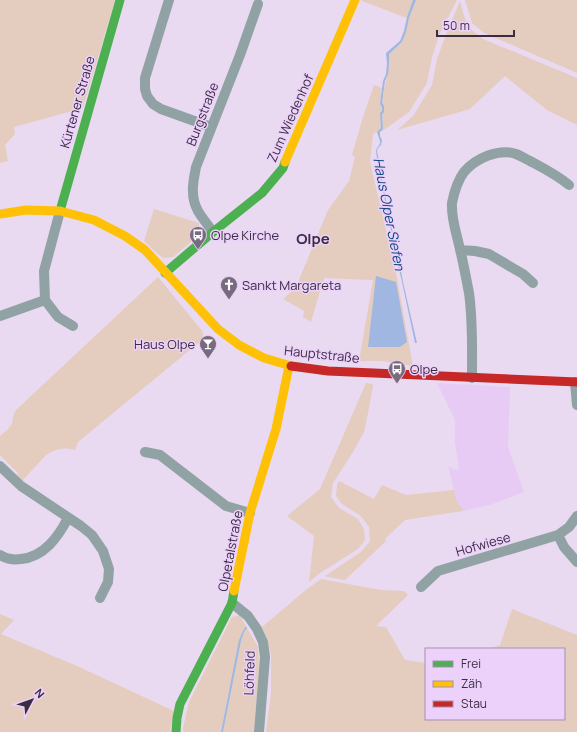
<svg xmlns="http://www.w3.org/2000/svg" width="577" height="732" viewBox="0 0 577 732" font-family="Manrope,sans-serif">
<style>
.built{fill:#e7cbf5}
.green{fill:#e4ccbf}
.water{fill:#a0b7e1}
.lines{fill:none;stroke-linecap:round;stroke-linejoin:round}
.street{stroke:#91a2a4;stroke-width:10}
.fast{stroke:#4caf50;stroke-width:9}
.slow{stroke:#ffc107;stroke-width:9}
.jam{stroke:#c62828;stroke-width:9}
.labels{text-anchor:middle;stroke-width:3;stroke-linejoin:round;paint-order:stroke}
.street-label{font-size:13px;fill:#3b2d41;stroke:#ecd1fa}
.poi-label{font-size:13px;fill:#3b2d41;stroke:#ecd1fa;text-anchor:start}
.water-label{font-size:14px;font-style:italic;fill:#0f4783;stroke:#ecd1fa}
.quarter-label{font-size:15px;font-weight:bold;fill:#3b2d41;stroke:#ecd1fa}
</style>
<rect width="100%" height="100%" fill="#e9daf1"/>
<path class="built" d="M437 383 510 387 508 447 524 492 490 505 463 511 456 499 449 469 448 466 453 469 459 470 455 442V420Z"/>
<path class="green" d="M0 0H115L83 108 14 127 15 134 5 145 8 161 0 163Z
M362 0H413L407 18 362 1Z
M416 0H457L440 33 432 57 427 83 409 112 384 130 380 132 383 129C383 120 381 112 382 104 384 87 389 71 389 54L402 42 409 18Z
M465 0H577V73L484 33 472 23Z
M460 1 467 26 483 39 577 78V125L547 110 505 76 470 109 397 130 413 116 432 85 437 59 446 34Z
M374 85 382 88 380 104 382 106V111L380 113 381 128 377 132 373 134 370 162 396 273 413 366 383 361H359L373 280 324 278 311 322 303 317 304 311 283 299 296 287 328 210 349 181 355 157 352 155 363 117Z
M154 209 199 223V230L196 238 173 257 164 258 159 255 144 241Z
M158 277 203 332 202 340 78 442 75 450C64 447 55 449 46 455L22 481 16 476 18 473 0 455V436C4 432 10 429 12 423 13 419 13 415 16 410Z
M366 383 372 384 373 386 367 418 364 432 353 452 333 483 331 497 339 508 358 519 364 529 365 540 358 549 320 573 309 582 314 536 287 516 320 489Z
M339 481 374 499 382 485 406 495 454 490 456 499 463 511 405 520 385 539 386 541 345 580 328 577 325 576 361 552 370 541 369 527 361 516 342 504 336 496 337 485Z
M321 579 381 590 404 591 408 595 376 626 386 627 405 660 426 663V719H564V649H489L500 645 512 609 577 635V732H266L271 693V655L267 638 262 627 307 589Z
M0 614 14 620 1 634 77 666 174 711 170 732H0Z
M240 615 246 626 243 631 228 695 221 732H183V728L189 702 232 617Z
M247 628 258 647 259 666 254 732H223L241 641 244 632Z"/>
<path class="water" d="M413 0H416L409 18 406 32 402 42 389 54V63L388 74 385 81 382 103 384 106V112L382 114 383 129 380 132V136L382 140 381 145 378 148 377 151 379 161V172L381 175 393 234 400 258V265L403 282 417 343H415L402 282 398 265V258L392 235 380 176 378 172V166L376 151 377 148 380 144V141L377 132 381 128 380 113 382 111V107L380 104 383 81 386 74 387 63 386 53 400 41 404 31 407 17Z
M376 276 396 282 407 342 400 347H368Z
M246 626 247 628 244 632 241 641 223 732H221L239 640 243 631Z"/>
<g class="lines">
<path class="street" d="M169 0 145 78V89L147 96 153 104 161 109 211 127
M213 232C208 225 202 218 198 211 190 197 193 182 196 167L240 55 258 4
M460 250 475 251 489 254 523 274 533 283
M45 300 58 317 73 326
M0 316 45 300 44 271 60 211
M472 378C472 349 473 321 469 293 466 277 463 261 459 245 456 232 451 217 452 203 454 193 458 180 464 172 476 158 499 148 516 154 521 156 526 159 530 161 543 168 557 175 569 185
M575 382 577 405
M145 452 160 455 226 506 250 513
M0 466 21 486 81 526 92 535 103 551 109 569 108 582 100 598
M558 535 564 547 577 562
M0 555C6 559 14 560 21 559 44 557 58 537 68 518
M421 587 438 571 558 535 569 527 577 516
M232 603 248 616 257 629 263 642 265 657 259 732"/>
<path class="fast" d="M60 211 120 0
M165 273 213 232 262 193 283 168 285 162
M176 732 177 718 180 704 232 603 234 591"/>
<path class="slow" d="M285 162 355 0
M0 214 26 210 60 211 94 220 125 236 145 250 218 329 239 345 264 358 291 366
M234 591 250 513 276 429 289 366"/>
<path class="jam" d="M291 366 328 371 577 382"/>
</g>
<defs>
<symbol id="bus-pin" viewBox="-11 -11 22 30"><path d="M0 17L-7.5 6A9.5 9.5 0 1 1 7.5 6Z" fill="#786a7f" stroke="#ecd1fa"/><path d="M-5-6H5V4H4V6H2V4H-2V6H-4V4H-5ZM-3.5-4V0h7V-4ZM-3.5 1.2v1.5H-2V1.2ZM2 1.2v1.5H3.5V1.2Z" fill="#fff"/></symbol>
<symbol id="church-pin" viewBox="-11 -11 22 30"><path d="M0 17L-7.5 6A9.5 9.5 0 1 1 7.5 6Z" fill="#786a7f" stroke="#ecd1fa"/><path d="M-1.2-6h2.4v3.5h3.3v2.4h-3.3V6h-2.4V-.1h-3.3v-2.4h3.3Z" fill="#fff"/></symbol>
<symbol id="bar-pin" viewBox="-11 -11 22 30"><path d="M0 17L-7.5 6A9.5 9.5 0 1 1 7.5 6Z" fill="#786a7f" stroke="#ecd1fa"/><path d="M-6-5H6L.8 .8V4.5H3.5V6h-7V4.5H-.8V.8Z" fill="#fff"/></symbol>
</defs>
<g fill-rule="evenodd">
<use href="#bus-pin" x="188" y="225" width="20" height="27"/>
<use href="#church-pin" x="219" y="275" width="20" height="27"/>
<use href="#bar-pin" x="198" y="334" width="20" height="27"/>
<use href="#bus-pin" x="387" y="359" width="20" height="27"/>
</g>
<g class="labels">
<g class="street-label">
<text transform="translate(77 102) rotate(-74)" y="5">Kürtener Straße</text>
<text transform="translate(202 114) rotate(-69)" y="5">Burgstraße</text>
<text transform="translate(290 118) rotate(-66)" y="5">Zum Wiedenhof</text>
<text transform="translate(322 354) rotate(6)" y="5">Hauptstraße</text>
<text transform="translate(483 544) rotate(-16)" y="5">Hofwiese</text>
<text transform="translate(230 551) rotate(-79)" y="5">Olpetalstraße</text>
<text transform="translate(249 673) rotate(-88)" y="5">Löhfeld</text>
</g>
<g class="poi-label">
<text x="211" y="240">Olpe Kirche</text>
<text x="242" y="290">Sankt Margareta</text>
<text x="195" y="349" text-anchor="end">Haus Olpe</text>
<text x="410" y="374">Olpe</text>
</g>
<g class="water-label">
<text transform="translate(389 214) rotate(79)" y="5">Haus Olper Siefen</text>
</g>
<g class="quarter-label">
<text x="313" y="244">Olpe</text>
</g>
</g>
<rect x="425" y="648" width="140" height="72" fill="#ecd1fa" stroke="#a58fb0"/>
<rect x="433" y="661" width="20" height="6" fill="#4caf50" stroke="#a58fb0"/>
<text x="461" y="668" font-size="12" fill="#3b2d41">Frei</text>
<rect x="433" y="681" width="20" height="6" fill="#ffc107" stroke="#a58fb0"/>
<text x="461" y="688" font-size="12" fill="#3b2d41">Zäh</text>
<rect x="433" y="701" width="20" height="6" fill="#c62828" stroke="#a58fb0"/>
<text x="461" y="708" font-size="12" fill="#3b2d41">Stau</text>
<g transform="translate(32 700) rotate(49)" stroke="#ecd1fa" stroke-width="3" paint-order="stroke">
<path d="M0-3L7 15L0 10L-7 15Z" fill="#3b2d41"/>
<text y="-6" font-size="11" font-weight="bold" text-anchor="middle" fill="#3b2d41">N</text>
</g>
<path d="M437 30v6h77v-6" fill="none" stroke="#3b2d41" stroke-width="2"/>
<text x="443" y="30" font-size="12" fill="#3b2d41" stroke="#ecd1fa" stroke-width="3" paint-order="stroke">50 m</text>
</svg>
